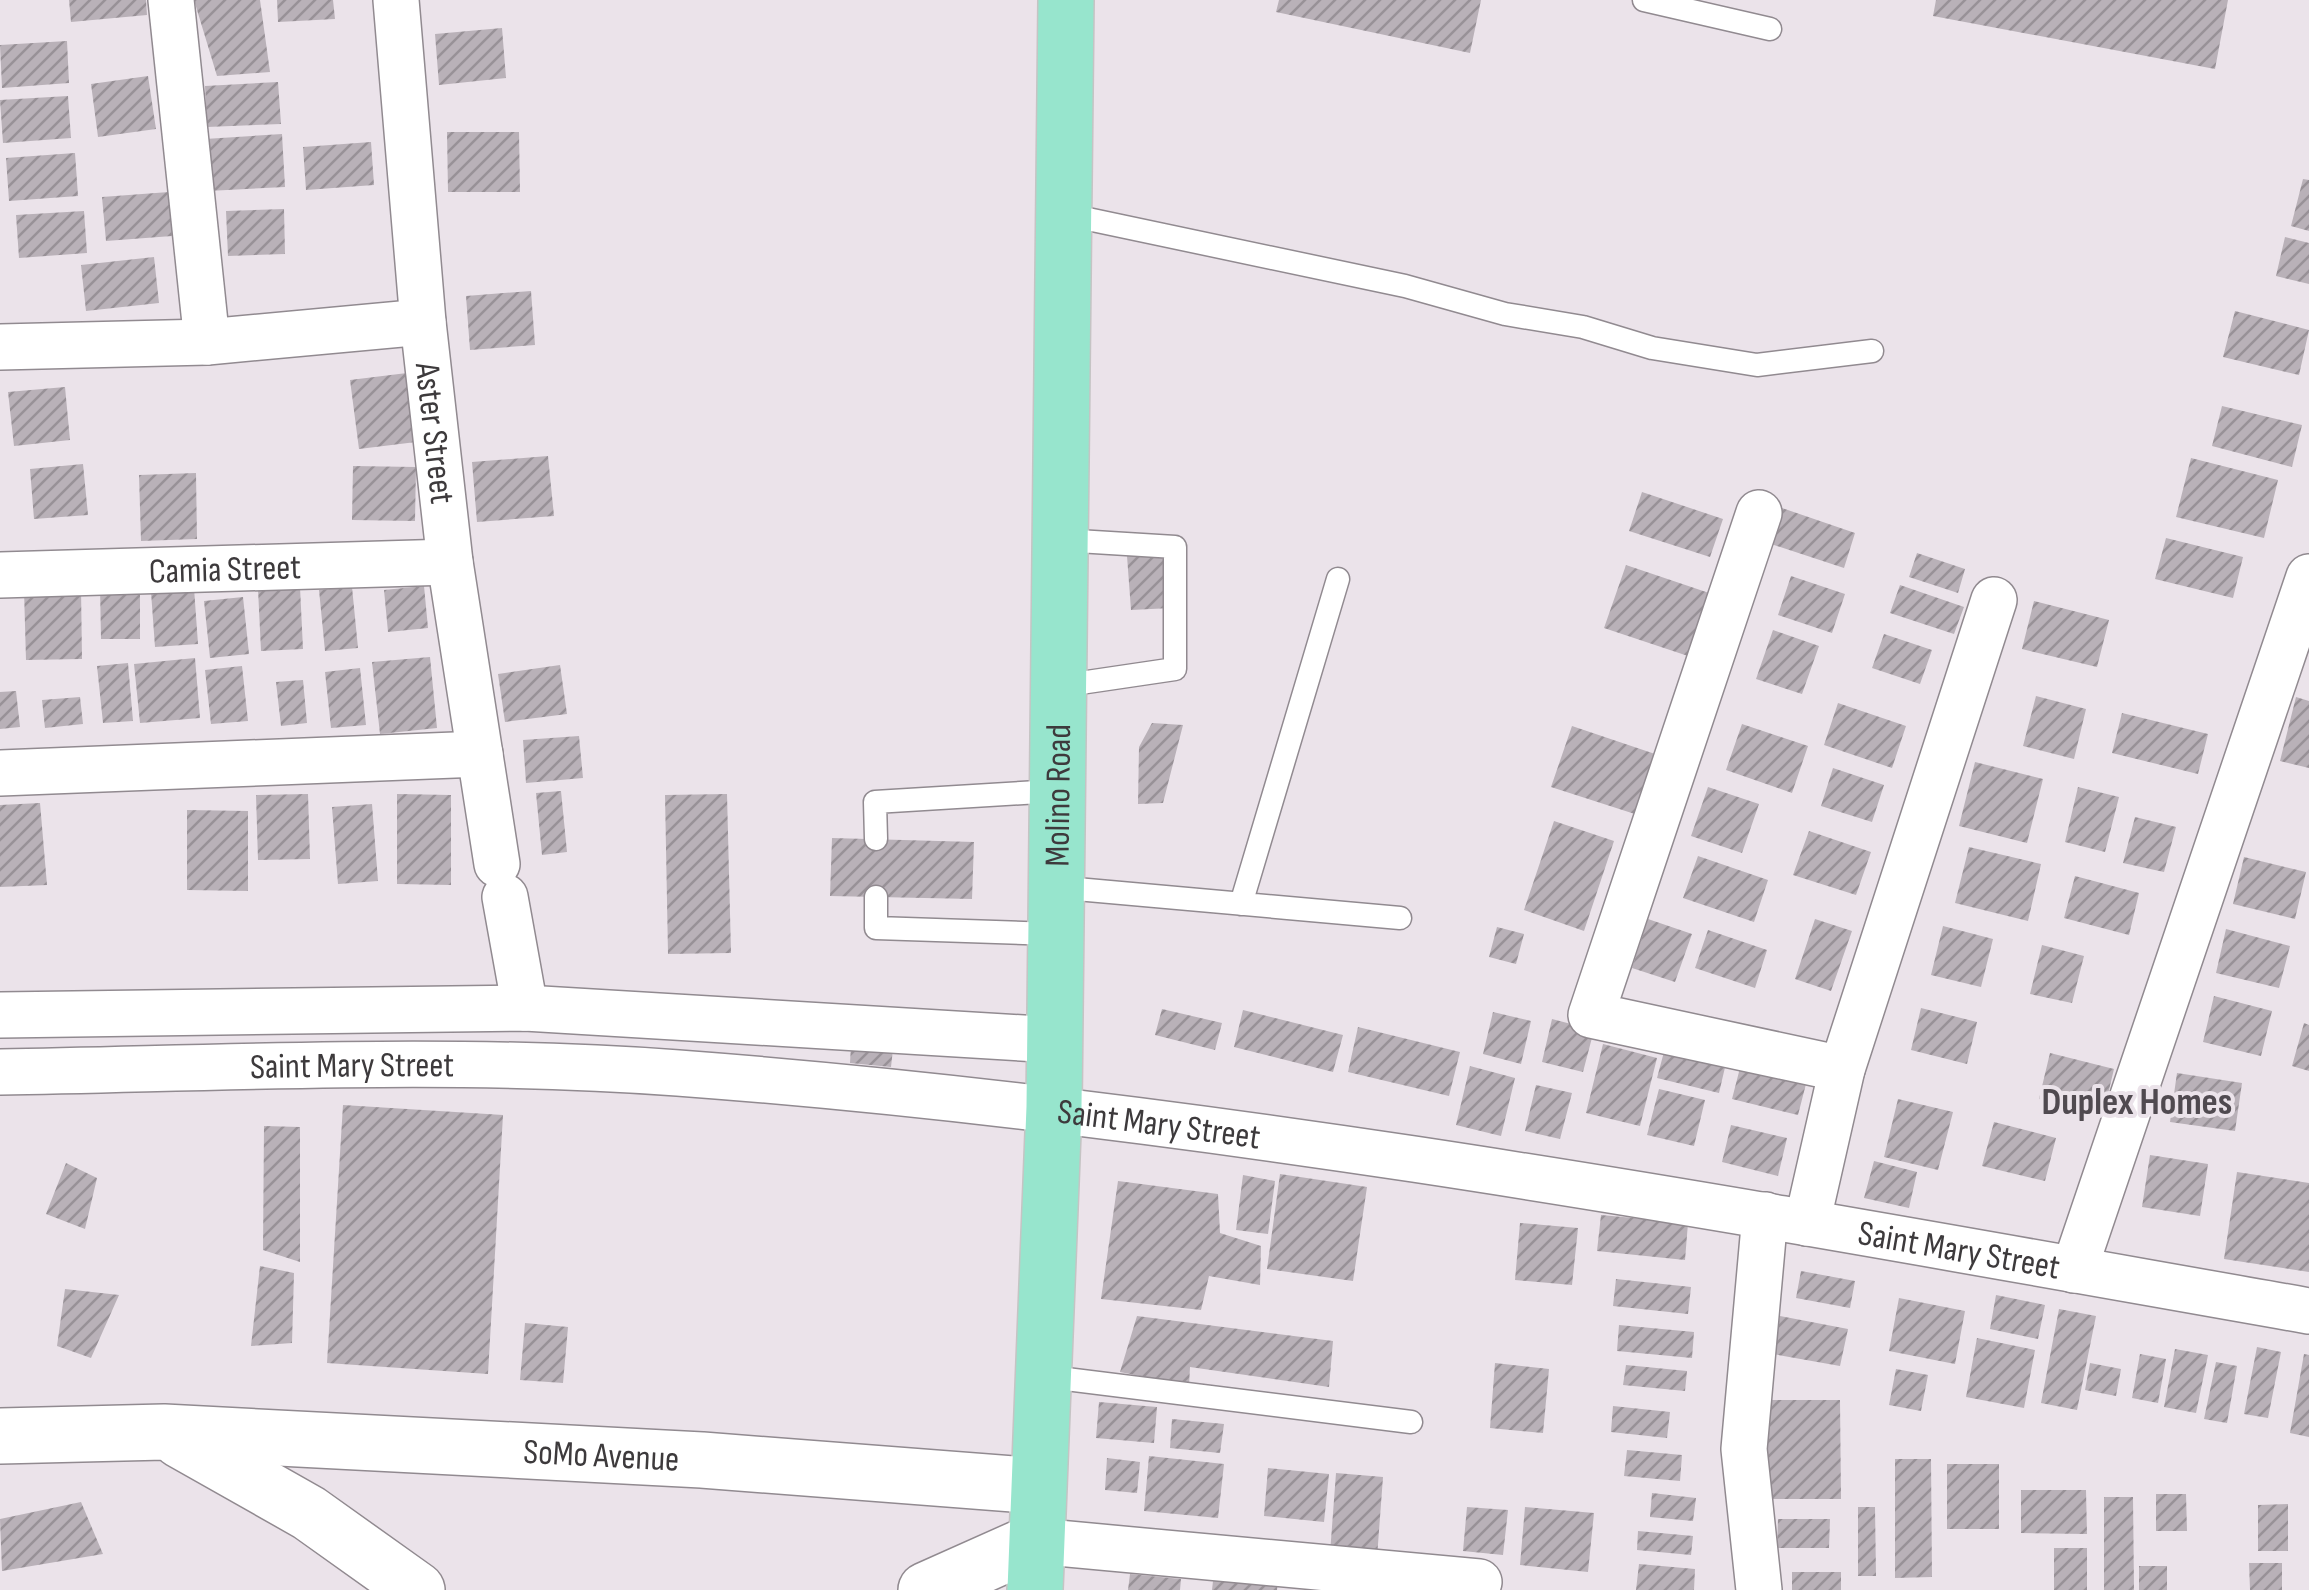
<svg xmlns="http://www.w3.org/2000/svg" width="2309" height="1590" viewBox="0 0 2309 1590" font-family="'Sofia Sans Condensed',sans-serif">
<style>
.building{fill:url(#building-hatch)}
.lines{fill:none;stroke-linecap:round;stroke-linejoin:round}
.lane-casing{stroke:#918a90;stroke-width:25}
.street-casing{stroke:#918a90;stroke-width:48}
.secondary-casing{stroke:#918a90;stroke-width:58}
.primary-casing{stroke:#c5c4c4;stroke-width:58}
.lane{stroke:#fff;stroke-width:22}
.street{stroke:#fff;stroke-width:45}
.secondary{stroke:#fff;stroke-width:55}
.primary{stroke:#97e5cd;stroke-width:55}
.labels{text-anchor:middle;stroke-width:8;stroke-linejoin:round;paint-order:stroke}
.street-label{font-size:35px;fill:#3d3a3c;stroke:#ebe3ea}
.neighbourhood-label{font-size:38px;font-weight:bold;fill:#504a50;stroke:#ebe3ea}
</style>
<defs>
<pattern id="building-hatch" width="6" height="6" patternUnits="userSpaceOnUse" patternTransform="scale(2.5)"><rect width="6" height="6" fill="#b9b1b8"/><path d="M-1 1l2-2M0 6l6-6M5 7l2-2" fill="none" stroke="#989197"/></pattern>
</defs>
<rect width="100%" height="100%" fill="#ebe3ea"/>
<path class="building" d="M69 0H146L147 15 71 22Z
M194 0H260L270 72 217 76Z
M277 0H333L335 19 278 22Z
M1279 0H1481L1470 53 1276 12Z
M1936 0H2228L2215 69 1933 16Z
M502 28 506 78 439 85 435 34Z
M67 41 69 83 2 88 0 45Z
M148 76 156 129 98 137 91 84Z
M278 82 281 124 207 127 205 86Z
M68 96 71 138 3 143 0 100Z
M447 132H519L520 192H448Z
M282 134 285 187 208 191 205 139Z
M371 142 374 185 306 190 303 147Z
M75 153 78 196 9 201 6 158Z
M2303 179 2309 180V231L2291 226Z
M169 192 172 236 106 241 102 197Z
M284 209 285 254 228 256 226 211Z
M84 211 87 253 19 258 16 215Z
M2285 237 2309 243V284L2276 276Z
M154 257 159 303 86 311 81 265Z
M531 291 535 345 470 350 466 296Z
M2235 311 2309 330 2299 375 2223 357Z
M407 373 416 442 359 449 350 380Z
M65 387 70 440 14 446 8 392Z
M2222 406 2302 425 2292 467 2212 446Z
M548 456 554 516 477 522 472 462Z
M2191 458 2278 480 2264 538 2176 517Z
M83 464 88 515 34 519 30 469Z
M353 466 416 467 415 521 352 520Z
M196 473 197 539 141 541 139 475Z
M1642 492 1723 519 1710 557 1629 531Z
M1782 508 1855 533 1844 568 1771 544Z
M2166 538 2243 557 2233 598 2155 579Z
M1917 553 1965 569 1958 593 1909 577Z
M1167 554 1171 608 1131 610 1127 556Z
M1626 565 1715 595 1694 658 1604 628Z
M1791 576 1845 594 1832 633 1778 615Z
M1900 585 1964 607 1954 634 1890 613Z
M424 586 428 628 388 632 384 590Z
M100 587 140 588V639H101Z
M300 587 303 649 261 651 258 589Z
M352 587 358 648 325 651 319 590Z
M81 588 82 659 26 660 24 590Z
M194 588 198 644 155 647 151 592Z
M243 597 249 654 210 658 204 601Z
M2034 601 2109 620 2097 667 2022 649Z
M1773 630 1819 646 1802 694 1756 679Z
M1884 634 1932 650 1920 684 1872 668Z
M430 657 437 728 380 734 372 662Z
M195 658 200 718 140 723 134 664Z
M128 663 133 721 103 723 97 666Z
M560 665 567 714 505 722 498 674Z
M242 666 248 721 211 724 205 670Z
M360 668 366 725 331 728 325 672Z
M303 680 307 723 281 726 276 682Z
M16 691 20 727 0 729V692Z
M2036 696 2086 709 2074 759 2023 746Z
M80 697 83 724 45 728 42 700Z
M2296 697 2309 701V768L2280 761Z
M1838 703 1906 726 1892 768 1824 745Z
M2122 713 2208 734 2198 774 2112 753Z
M1152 723 1183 725 1163 803 1138 804 1139 747Z
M1742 724 1808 746 1792 793 1726 770Z
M1572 726 1661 756 1641 816 1551 787Z
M579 736 583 778 526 783 523 740Z
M1975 762 2043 779 2027 843 1959 826Z
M1833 768 1884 785 1872 822 1821 806Z
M1708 787 1759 804 1742 853 1691 836Z
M2078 787 2119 797 2105 852 2065 842Z
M561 791 567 852 542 855 536 793Z
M308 794 310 859 258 860 256 795Z
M397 794 451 795V885L397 884Z
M727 794 731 953 668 954 665 795Z
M40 803 47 885 0 887V805Z
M372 804 378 881 338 884 332 807Z
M187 810 248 811V891L187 890Z
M2135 817 2176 827 2164 872 2123 863Z
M1554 821 1614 841 1584 931 1524 910Z
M1809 831 1871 852 1856 895 1793 875Z
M832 838 974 842 972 899 830 896Z
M1969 847 2041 864 2028 921 1955 903Z
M1698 856 1768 880 1754 922 1683 898Z
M2244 857 2306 872 2295 919 2233 904Z
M2075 876 2139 893 2129 935 2064 918Z
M1648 919 1692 934 1675 982 1632 968Z
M1815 919 1852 931 1831 991 1795 979Z
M1943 926 1993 939 1981 987 1931 975Z
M1497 927 1524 934 1516 964 1489 957Z
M2226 929 2290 946 2279 988 2216 973Z
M1708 930 1767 950 1755 988 1695 968Z
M2042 945 2084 956 2072 1003 2030 994Z
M2214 996 2272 1011 2261 1056 2203 1042Z
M1921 1008 1977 1022 1967 1064 1911 1050Z
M1162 1009 1222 1023 1215 1050 1155 1035Z
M1243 1010 1343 1035 1333 1072 1234 1047Z
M1493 1012 1531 1021 1521 1064 1483 1054Z
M1552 1019 1594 1030 1583 1072 1542 1062Z
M2304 1023 2309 1025V1071L2292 1066Z
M1358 1027 1460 1052 1449 1096 1348 1072Z
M1603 1044 1657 1058 1640 1126 1586 1113Z
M851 1045 893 1049 891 1067 850 1063Z
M1665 1048 1726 1063 1719 1093 1657 1078Z
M2050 1053 2114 1069 2103 1115 2039 1099Z
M1741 1064 1807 1080 1798 1115 1732 1099Z
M1470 1066 1515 1078 1501 1136 1456 1125Z
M2177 1073 2242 1083 2235 1131 2170 1122Z
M1536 1085 1572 1093 1560 1139 1525 1131Z
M1659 1089 1705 1100 1694 1146 1647 1135Z
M1898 1099 1953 1112 1938 1170 1884 1157Z
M343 1105 503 1115 488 1374 327 1363Z
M1994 1122 2056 1138 2045 1181 1982 1166Z
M1731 1125 1787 1138 1778 1176 1722 1162Z
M264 1126 300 1127V1262L263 1250Z
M2150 1155 2208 1164 2200 1216 2142 1207Z
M1874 1161 1917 1172 1909 1208 1864 1198Z
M66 1163 97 1178 85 1229 46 1214Z
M2237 1172 2309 1183V1272L2224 1259Z
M1280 1174 1367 1187 1353 1281 1267 1269Z
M1243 1175 1275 1181 1268 1234 1236 1230Z
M1118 1181 1218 1194 1220 1233 1261 1246 1260 1285 1209 1276 1201 1310 1101 1299Z
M1601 1215 1688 1223 1685 1260 1597 1251Z
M1520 1223 1578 1228 1572 1285 1515 1280Z
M260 1266 294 1273 292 1343 251 1346Z
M1801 1271 1855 1281 1850 1308 1796 1298Z
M1616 1279 1691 1287 1688 1314 1613 1306Z
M65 1289 119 1295 91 1358 57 1346Z
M1996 1295 2045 1305 2038 1339 1990 1329Z
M1899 1298 1965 1311 1955 1364 1889 1351Z
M2059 1309 2096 1316 2077 1410 2041 1403Z
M1137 1316 1333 1341 1329 1387 1190 1367 1189 1386 1120 1372Z
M1780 1316 1848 1329 1840 1366 1773 1354Z
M525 1323 568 1327 563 1383 520 1380Z
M1619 1325 1694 1332 1692 1358 1617 1351Z
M1977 1338 2035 1350 2024 1408 1966 1397Z
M2257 1347 2281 1352 2268 1418 2244 1414Z
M2175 1349 2208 1355 2196 1413 2164 1407Z
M2140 1354 2166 1359 2158 1403 2132 1398Z
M2304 1354 2309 1355V1437L2290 1433Z
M2216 1362 2237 1366 2227 1423 2204 1419Z
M1495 1363 1549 1369 1543 1433 1490 1428Z
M2090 1363 2121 1369 2116 1396 2085 1390Z
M1626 1365 1687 1371 1685 1391 1623 1385Z
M1896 1369 1928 1375 1921 1411 1889 1405Z
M1766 1400H1840L1841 1499H1766Z
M1099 1402 1157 1407 1154 1443 1096 1438Z
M1613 1406 1670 1412 1667 1438 1611 1432Z
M1172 1419 1224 1424 1220 1453 1170 1448Z
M1627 1450 1682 1455 1680 1481 1624 1476Z
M1149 1456 1224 1464 1218 1518 1144 1511Z
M1107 1458 1140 1462 1137 1493 1105 1490Z
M1895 1459H1931L1932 1577 1895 1578Z
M1947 1464H1999V1529H1947Z
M1268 1468 1329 1474 1324 1522 1264 1516Z
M1336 1473 1383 1477 1376 1571 1329 1567Z
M2021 1490H2086L2087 1534 2021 1533Z
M1652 1493 1696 1498 1693 1521 1650 1517Z
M2156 1494H2186L2187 1531H2156Z
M2104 1497H2133L2134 1590H2104Z
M81 1502 103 1554 2 1571 0 1519Z
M2288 1504V1551H2258V1505Z
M1467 1507 1508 1510 1503 1555 1463 1551Z
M1525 1507 1594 1513 1588 1572 1520 1565Z
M1858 1507H1875L1876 1576H1858Z
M1778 1519H1830L1829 1548H1777Z
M1638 1531 1693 1536 1691 1555 1637 1550Z
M2054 1548H2087V1590H2054Z
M2249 1563H2282V1590H2250Z
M1639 1564 1695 1569 1694 1590H1636Z
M2139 1566H2167V1590H2139Z
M1214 1572 1278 1579 1277 1590H1212Z
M1792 1572H1841V1590H1792Z
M1130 1574 1181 1579 1180 1590H1128Z"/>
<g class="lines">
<defs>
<path id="lane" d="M1644 0 1770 29
M1064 214 1405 286 1505 314 1583 327 1652 348 1757 365 1872 351
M1060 686 1175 669V547L1061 540
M876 839 875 802 1055 791
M1054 887 1400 918
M876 897V928L1054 934
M1241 904 1338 579
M1042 1376 1411 1422"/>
<g id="street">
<path d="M171 0 207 342"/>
<path id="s1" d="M396 0 423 322 450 562 497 864"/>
<path d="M0 347 207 342 423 322"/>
<path d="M1759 513 1591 1015 1842 1069"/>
<path id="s2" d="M0 575 450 562"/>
<path d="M0 773 480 754"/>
<path d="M505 897 525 1008"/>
<path d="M0 1015 525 1008 1056 1040"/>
<path id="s3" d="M0 1072C226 1068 453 1056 678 1073 1226 1114 1768 1216 2309 1311"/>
<path d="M1807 1223 1842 1069 1994 600"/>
<path d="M2074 1270 2309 577"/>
<path d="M1036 1541 1479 1582"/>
<path d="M1759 1590 1744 1449 1765 1215"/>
</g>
<g id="secondary">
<path id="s4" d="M0 1436 164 1432 702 1460 1038 1486"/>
<path d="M180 1440 309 1513 417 1590"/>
<path d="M926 1590 1036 1541"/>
</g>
<g id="primary">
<path id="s5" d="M1035 1590 1054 1107 1066 0"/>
</g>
</defs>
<use href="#lane" class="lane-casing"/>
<use href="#street" class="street-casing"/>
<use href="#secondary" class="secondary-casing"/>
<use href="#primary" class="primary-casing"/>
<use href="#lane" class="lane"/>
<use href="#street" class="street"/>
<use href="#secondary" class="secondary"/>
<use href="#primary" class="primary"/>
</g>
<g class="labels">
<g class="street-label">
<text dy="12" stroke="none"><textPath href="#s1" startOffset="435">Aster Street</textPath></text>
<text dy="12" stroke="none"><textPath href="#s2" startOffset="225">Camia Street</textPath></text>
<text dy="12" stroke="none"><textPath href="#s5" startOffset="795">Molino Road</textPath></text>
<text dy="12" stroke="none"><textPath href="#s3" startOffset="352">Saint Mary Street</textPath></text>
<text dy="12" stroke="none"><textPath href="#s3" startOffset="1162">Saint Mary Street</textPath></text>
<text dy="12" stroke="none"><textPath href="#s3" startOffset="1972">Saint Mary Street</textPath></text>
<text dy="12" stroke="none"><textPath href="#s4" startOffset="602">SoMo Avenue</textPath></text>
</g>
<g class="neighbourhood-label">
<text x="2137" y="1114">Duplex Homes</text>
</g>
</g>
</svg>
